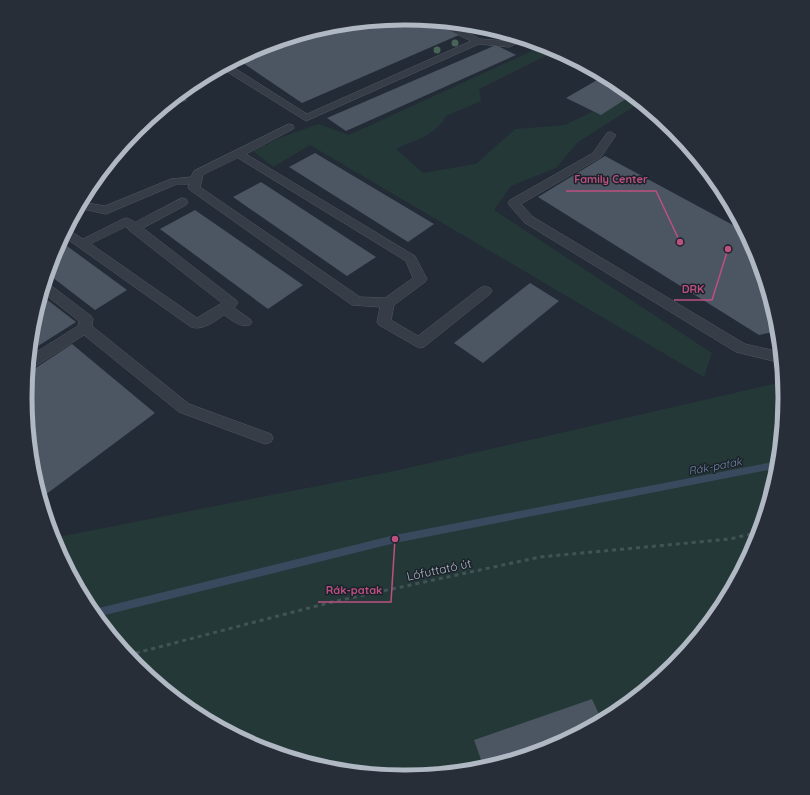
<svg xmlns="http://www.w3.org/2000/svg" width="810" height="795" viewBox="0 0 810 795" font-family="Quicksand,sans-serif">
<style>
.green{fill:#253838}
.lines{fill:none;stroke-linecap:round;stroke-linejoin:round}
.stream{fill:#394a5e;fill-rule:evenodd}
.building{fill:#4b5662}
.service-casing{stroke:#505861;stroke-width:1}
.path{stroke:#425355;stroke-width:3;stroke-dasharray:4 4;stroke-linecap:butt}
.service{fill:#363d47;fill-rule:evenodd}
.tree{fill:#4a6357}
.labels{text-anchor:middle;stroke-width:3;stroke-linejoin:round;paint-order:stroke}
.water-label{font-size:11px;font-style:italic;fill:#738aa4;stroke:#1b222b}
.near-street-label{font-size:12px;fill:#b0b8c3;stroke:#1b222b}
.rim{fill:none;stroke:#b0b8c3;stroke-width:5}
.leader{fill:none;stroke:#bc507f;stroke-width:1.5}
.callout-dot{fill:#bc507f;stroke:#1b222b;stroke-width:1.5}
.callout-label{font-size:11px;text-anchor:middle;font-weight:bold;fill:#bc507f;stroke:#1b222b;stroke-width:3;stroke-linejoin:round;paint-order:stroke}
</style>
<rect width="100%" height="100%" fill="#232b36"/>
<path class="green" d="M545 45 557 50 479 89 481 101 446 116C436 136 414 140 396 149L423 173 476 164 515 129 565 125 630 93 641 102 578 142 556 168 511 186 494 210 712 353 704 377 310 145 273 167 253 151 280 138 318 124 349 135Z
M783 382 784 398 777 472 756 543 720 609 673 666 616 713 550 748 479 770 405 777 331 770 260 748 194 713 136 666 89 608 53 538 399 470Z"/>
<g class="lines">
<path class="stream" d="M778 461V468L395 543 97 617 91 610 395 535Z"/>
</g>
<path class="building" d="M405 18 430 20 459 35 302 103 237 59 260 47 331 25Z
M496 45 516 55 346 131 327 118Z
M604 76 616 82 632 95 601 115 566 98Z
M179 94 187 100 162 111 160 110Z
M315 153 434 224 408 242 289 167Z
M605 156 744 231 756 252 777 324 778 331 759 335 538 197Z
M261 182 376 257 347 276 233 197Z
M195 210 303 285 268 309 160 229Z
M67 246 127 290 95 310 48 274 54 253Z
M530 283 559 301 483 363 454 343Z
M41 295 76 322 35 348 31 345 33 323Z
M72 344 155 413 41 498 33 471 26 397 28 373Z
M592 699 602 721 550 748 484 768 474 740Z"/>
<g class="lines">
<defs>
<path id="service" d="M434 21 447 22 480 39 508 41 517 37 526 39 509 47 479 44 306 121 221 68 228 64 307 114 471 41 435 23Z
M576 61 584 65H576L574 63Z
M289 124 293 125 294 127 293 129 246 154 415 256 427 279 425 282 394 305 391 320 418 336 480 288 485 286 490 288 492 291 490 294 424 347 419 348 379 325 377 322 380 307 352 305 190 190 188 188 189 184H177L106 214 78 208 81 202 105 206 171 179 191 177 194 171ZM238 158 406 261 413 278 385 298 360 297 200 187 203 175Z
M611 132 616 135 601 157 521 204 533 217 745 344 780 352 781 363 736 352 525 223 510 206 508 203 510 200 593 153 607 133Z
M182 198 186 199 188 202 186 205 143 228 236 300 238 303 234 308 250 319 252 322 250 325C240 328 232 320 224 315 215 321 203 331 191 327L63 236 67 229 83 239 123 219 127 218 135 222ZM126 227 130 231 222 303 197 318 91 244Z
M45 283 49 284 91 316 93 319 92 326 189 404 271 434 273 438 271 442 265 444 179 412 84 335 34 367 28 368 30 356 78 326 79 321 42 292Z"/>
</defs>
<use href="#service" class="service-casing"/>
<path class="path" d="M128 655 332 602 540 557 730 539 759 532"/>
<use href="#service" class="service"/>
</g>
<g class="tree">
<circle cx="455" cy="43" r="3.5"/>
<circle cx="437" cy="50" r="3.5"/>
</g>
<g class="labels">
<g class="water-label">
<text transform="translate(715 466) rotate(-11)" y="4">Rák-patak</text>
</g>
<g class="near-street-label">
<text transform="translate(439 570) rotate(-12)" y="4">Lófuttató út</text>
</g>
</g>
<path d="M0 0H810V795H0ZM404 25H406A372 372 0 0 1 778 397V398A372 372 0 0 1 406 770H404A372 372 0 0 1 32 398V397A372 372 0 0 1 404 25Z" fill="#272e37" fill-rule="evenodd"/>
<path class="rim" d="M404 25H406A372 372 0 0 1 778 397V398A372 372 0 0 1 406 770H404A372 372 0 0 1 32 398V397A372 372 0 0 1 404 25Z"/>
<path class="leader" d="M680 242L656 191H566M728 249L712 300H674M395 539L391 602H318"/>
<g class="callout-dot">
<circle cx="680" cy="242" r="4"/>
<circle cx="728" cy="249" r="4"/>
<circle cx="395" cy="539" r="4"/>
</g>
<g class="callout-label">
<text x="611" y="183">Family Center</text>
<text x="693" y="293">DRK</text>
<text x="354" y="594">Rák-patak</text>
</g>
</svg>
